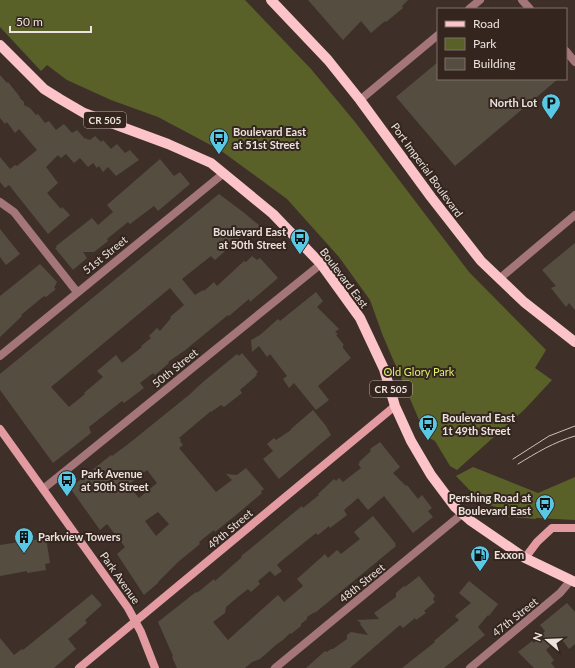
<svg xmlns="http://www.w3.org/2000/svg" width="575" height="668" viewBox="0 0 575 668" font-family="Lato,sans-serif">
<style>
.green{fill:#596129}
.building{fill:#554e40;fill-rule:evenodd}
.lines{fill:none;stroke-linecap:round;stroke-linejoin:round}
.street{stroke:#a47679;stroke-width:8}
.secondary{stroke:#e39ba1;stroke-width:8}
.primary{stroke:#fcc4c8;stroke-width:10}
.tram{stroke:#ccc1bc;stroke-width:1}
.labels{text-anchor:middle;stroke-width:4;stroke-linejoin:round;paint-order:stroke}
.shield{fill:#34261f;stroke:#b5aaa5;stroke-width:1}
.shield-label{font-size:10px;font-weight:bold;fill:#ece2de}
.poi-label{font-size:11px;font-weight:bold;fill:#ece2de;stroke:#34261f;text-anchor:start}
.street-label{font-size:11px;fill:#ece2de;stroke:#34261f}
.park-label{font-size:11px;fill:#def06d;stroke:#34261f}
</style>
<rect width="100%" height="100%" fill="#3e3029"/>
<path class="green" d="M0 0H245L311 69 355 122 469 272 546 350 535 368 552 380 525 409 457 470 450 466 435 441 426 436 383 336 370 300 339 257 287 199 220 150 158 117 111 100 67 80 47 65 41 71 0 27Z
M473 467 538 493 575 477V520L536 518V519L500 516V508L482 503 456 476Z"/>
<path class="building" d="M308 0H408L402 6 403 8 386 22 385 21 371 33 361 21 343 40Z
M438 62V79H558L455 166 396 97Z
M0 75 7 83 8 82 20 97H19L24 102V105L30 108 36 115 38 114 45 123 49 121 56 130 64 124 72 133 77 130 85 139 86 138 88 140 89 139 90 140 95 136 101 142 103 140 111 149 117 144 125 153 130 150 139 160 116 176 108 167 103 172 99 166 97 168 93 163 88 167 80 158 74 163 66 154 61 158 58 155 46 167 58 183 47 193 61 209 62 207 70 215 48 234 9 185 5 188 0 182V157L10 169 15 165 17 166 37 150 19 129 15 133 7 122 5 124 0 118Z
M160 159 174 176 180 172 190 184 158 211 154 206 130 224 128 222 107 239 108 241 94 252H83L87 258 73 270 55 248 57 247 56 246 92 218 98 225 113 212 107 205Z
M219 194 243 212 260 226 248 235 245 233 215 260 211 256 182 279 195 295 203 290 204 291 214 282 217 286 244 261 246 262 252 256 257 260 260 258 278 278 250 302 249 299 229 316 228 315 184 351 168 362 169 363 155 375 153 373 140 383 144 388 124 403 122 401 89 427 91 433 53 463 0 390V374ZM170 288 184 305 170 317 171 318 160 331 157 328 149 336 151 338 141 346 142 347 122 363 116 355 97 371 103 377 84 393 85 394 69 407 51 387Z
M0 229 20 254 6 265 0 257Z
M575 243V310L569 303 566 307 551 288 556 286 542 270Z
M40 264 57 282 54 288 56 289 46 297 44 296 21 315 22 316 0 337V296Z
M316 292 323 301 317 307 339 329 335 332 338 334 336 335 344 345H343V348L351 358 318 386 329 400 316 410 294 383 289 388 283 379 287 376 270 354 267 357 259 346 252 352 251 340 260 335 278 319 280 321Z
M242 353 258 372 256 374 257 375 240 390 242 393 224 407 221 405 211 412V411L179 438 181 440 180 441 183 445 179 448 216 492 232 480 226 474 237 475 246 468 264 489 261 491 262 493 236 515 215 532 214 530 199 542 200 544 178 562 158 582V583L144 595 117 554 125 547 107 524 100 530 70 488 111 455 112 456 127 445 189 395 203 382 237 354 239 356ZM147 470 157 483 139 498 128 485ZM158 512 169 524 156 536 145 521Z
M313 410 326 426 331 435 279 479 263 459 273 451 267 444 274 438 276 440 291 430V429Z
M380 442 400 467 393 473 406 486 407 485 418 499 422 495 432 508 428 511 433 517 413 533 384 496 368 510 358 498 344 510 347 515 330 528 329 526 318 535 316 533 280 562 277 565 282 571 275 576 270 571 258 581 260 584 251 592 248 589 239 596 226 607 225 613 213 622 228 640 278 595 284 602 303 586 297 579 325 554 328 558 337 550 341 554 360 539 354 532 373 516 396 544 395 545 396 546 316 612 313 613 307 617V619L301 624V626L291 634 290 633 283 640 277 644 260 659 252 662 245 668H177L172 657 173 656 158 622 196 592 197 593 214 579 215 581 242 557 241 556 250 549 280 524 302 506 303 508 319 495 318 494 334 479 336 481 339 478 343 482 361 468 358 464 360 463 359 462 371 451 370 449Z
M46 538 50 563 45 564 46 570 27 573V571L0 576V545Z
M419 576 435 596 433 599 435 602 424 611 426 613 416 620 415 618 403 628 400 625 350 668H306L325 651 327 652 331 649H333L347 639V635L351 632 368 635 360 624 361 623 357 620 379 619 374 613 396 597V593L404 586 405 587Z
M469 581 498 604 489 616 488 615 478 627 485 635 444 668H402L435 642 434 641 459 620 455 616 471 603 459 593Z
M92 594 102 605 85 620 87 623 68 639 76 649 54 668H0V638L14 655 22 649 23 650Z
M567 603 575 612V644L569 649 560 637 546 650 554 660 551 663 555 668H534L518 652 532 641 534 643 545 631 540 625Z"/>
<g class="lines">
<path class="street" d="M522 0 530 9
M469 9 480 0
M566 51 575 62
M360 100 438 35
M0 202 14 212 77 292
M499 279 575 215
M0 356 224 173
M43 489 321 264
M275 668 462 514
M470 668 560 593 571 580"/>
<path class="secondary" d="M0 429 128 608 141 632 155 668
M525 558 537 542 552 528H575
M79 668 395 406"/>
<path class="primary" d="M271 0 328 60 360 100 431 197 481 261 524 302 575 342
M0 45 44 89 60 99 84 113 168 144 211 163 273 214 321 264 360 318 384 369 395 406 411 441 431 475 455 507 471 521 525 558 575 582"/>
<path class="tram" d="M513 459 549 436 575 426
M518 464C536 453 554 442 575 436"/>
</g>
<defs>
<symbol id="parking-pin" viewBox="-11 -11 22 30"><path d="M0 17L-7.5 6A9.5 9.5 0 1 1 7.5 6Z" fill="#59c8e5" stroke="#34261f"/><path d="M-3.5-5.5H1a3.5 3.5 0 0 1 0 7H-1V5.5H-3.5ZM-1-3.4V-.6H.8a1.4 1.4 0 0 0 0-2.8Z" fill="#111"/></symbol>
<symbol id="bus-pin" viewBox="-11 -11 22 30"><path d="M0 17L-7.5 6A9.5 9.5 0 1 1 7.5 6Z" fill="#59c8e5" stroke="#34261f"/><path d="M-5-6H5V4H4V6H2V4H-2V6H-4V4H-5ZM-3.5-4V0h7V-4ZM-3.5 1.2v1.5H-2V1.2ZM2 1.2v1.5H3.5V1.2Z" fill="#111"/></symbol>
<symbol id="building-pin" viewBox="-11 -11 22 30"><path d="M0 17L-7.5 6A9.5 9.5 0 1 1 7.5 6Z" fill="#59c8e5" stroke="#34261f"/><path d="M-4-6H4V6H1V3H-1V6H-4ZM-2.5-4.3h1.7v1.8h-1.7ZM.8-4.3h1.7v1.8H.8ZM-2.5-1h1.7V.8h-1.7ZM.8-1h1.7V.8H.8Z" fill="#111"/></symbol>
<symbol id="fuel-pin" viewBox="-11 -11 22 30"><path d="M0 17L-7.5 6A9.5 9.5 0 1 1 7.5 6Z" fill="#59c8e5" stroke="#34261f"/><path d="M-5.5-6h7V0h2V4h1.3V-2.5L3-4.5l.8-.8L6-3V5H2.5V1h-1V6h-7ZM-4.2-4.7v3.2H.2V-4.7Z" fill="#111"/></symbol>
</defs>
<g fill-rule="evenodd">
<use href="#parking-pin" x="540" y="92" width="22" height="30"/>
<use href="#bus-pin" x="208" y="127" width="22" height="30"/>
<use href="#bus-pin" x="289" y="227" width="22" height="30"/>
<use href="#bus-pin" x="417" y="413" width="22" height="30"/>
<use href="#bus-pin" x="56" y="469" width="22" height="30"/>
<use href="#bus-pin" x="534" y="493" width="22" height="30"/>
<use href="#building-pin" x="13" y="526" width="22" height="30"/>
<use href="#fuel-pin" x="469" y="544" width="22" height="30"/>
</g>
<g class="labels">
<g class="shield">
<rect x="84" y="112" width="42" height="16" rx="3"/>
<rect x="370" y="381" width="42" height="16" rx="3"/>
</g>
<g class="shield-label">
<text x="105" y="124">CR 505</text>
<text x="391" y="393">CR 505</text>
</g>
<g class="poi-label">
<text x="537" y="107" text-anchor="end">North Lot</text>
<text x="233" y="136">Boulevard East<tspan x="233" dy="13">at 51st Street</tspan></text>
<text x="286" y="236" text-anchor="end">Boulevard East<tspan x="286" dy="13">at 50th Street</tspan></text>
<text x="442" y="422">Boulevard East<tspan x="442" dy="13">1t 49th Street</tspan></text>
<text x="81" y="478">Park Avenue<tspan x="81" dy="13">at 50th Street</tspan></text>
<text x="531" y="502" text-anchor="end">Pershing Road at<tspan x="531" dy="13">Boulevard East</tspan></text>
<text x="38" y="541">Parkview Towers</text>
<text x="494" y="559">Exxon</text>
</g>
<g class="street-label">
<text transform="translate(427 170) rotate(54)" y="4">Port Imperial Boulevard</text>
<text transform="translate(105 255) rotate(-39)" y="4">51st Street</text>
<text transform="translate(344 278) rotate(53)" y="4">Boulevard East</text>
<text transform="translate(175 368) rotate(-39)" y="4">50th Street</text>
<text transform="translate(230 529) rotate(-40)" y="4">49th Street</text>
<text transform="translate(120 578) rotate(55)" y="4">Park Avenue</text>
<text transform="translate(362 583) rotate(-39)" y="4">48th Street</text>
<text transform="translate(515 617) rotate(-39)" y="4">47th Street</text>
</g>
<g class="park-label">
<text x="419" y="376">Old Glory Park</text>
</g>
</g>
<rect x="437" y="8" width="130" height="72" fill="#34261f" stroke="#7e716b"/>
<rect x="445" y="21" width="20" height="6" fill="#fcc4c8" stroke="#7e716b"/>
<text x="473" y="28" font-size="12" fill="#ece2de">Road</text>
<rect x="445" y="38" width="20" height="12" fill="#596129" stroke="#7e716b"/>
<text x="473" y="48" font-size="12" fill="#ece2de">Park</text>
<rect x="445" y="58" width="20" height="12" fill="#554e40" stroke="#7e716b"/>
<text x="473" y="68" font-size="12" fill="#ece2de">Building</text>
<g transform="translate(547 640) rotate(289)" stroke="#34261f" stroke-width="3" paint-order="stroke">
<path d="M0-3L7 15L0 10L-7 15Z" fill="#ece2de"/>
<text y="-6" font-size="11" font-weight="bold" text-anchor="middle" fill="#ece2de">N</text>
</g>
<path d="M10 26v6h81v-6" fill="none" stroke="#ece2de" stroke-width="2"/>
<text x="16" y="26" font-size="12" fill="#ece2de" stroke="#34261f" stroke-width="3" paint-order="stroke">50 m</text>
</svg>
